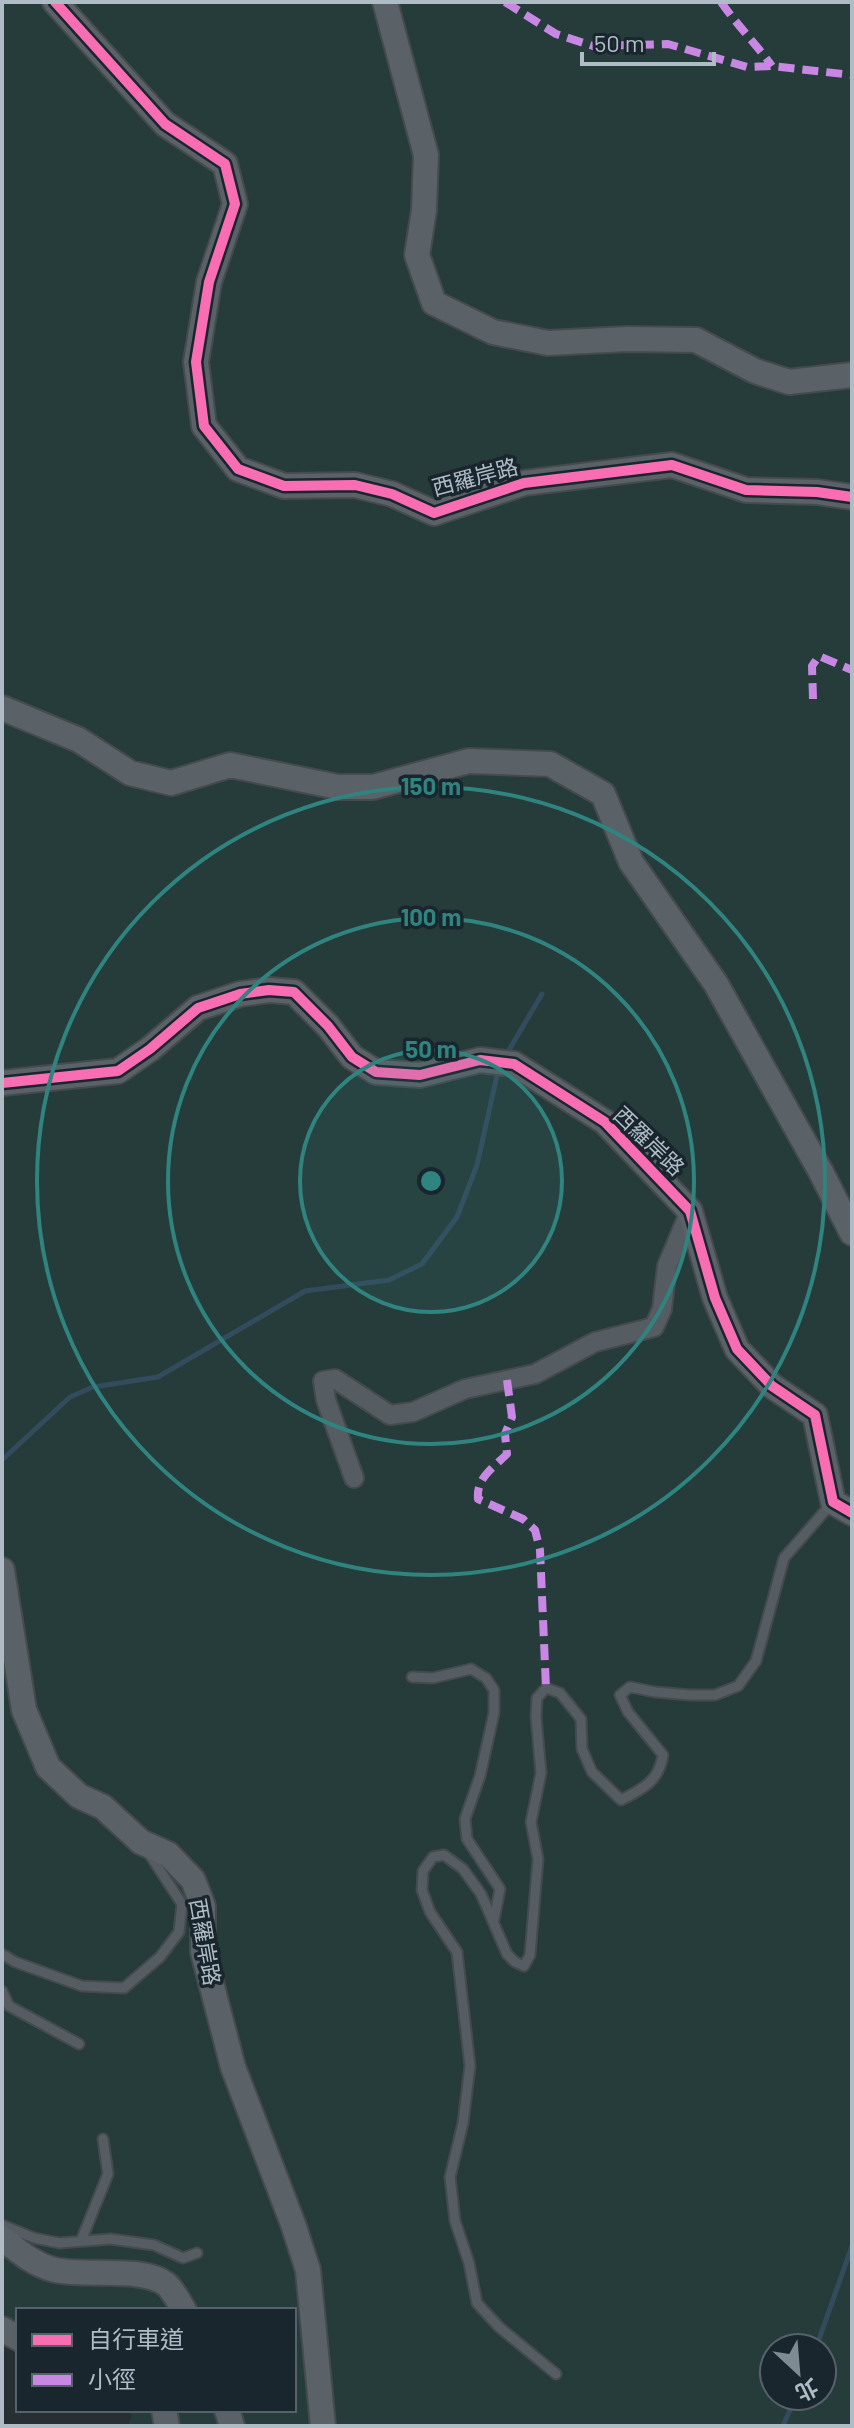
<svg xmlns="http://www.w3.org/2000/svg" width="854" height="2428" viewBox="0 0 854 2428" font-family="Barlow,'Noto Sans TC',sans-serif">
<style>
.green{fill:#263c3a;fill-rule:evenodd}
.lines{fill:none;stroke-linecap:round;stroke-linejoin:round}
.stream{stroke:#334c5d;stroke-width:5}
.lane-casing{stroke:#444a4e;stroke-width:13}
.street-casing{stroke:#444a4e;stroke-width:22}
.secondary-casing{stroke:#444a4e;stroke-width:28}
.lane{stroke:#565d62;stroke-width:9}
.street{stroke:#565d62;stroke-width:18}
.secondary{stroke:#5a6167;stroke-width:24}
.quiet{stroke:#c787e3;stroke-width:8;stroke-dasharray:16 8;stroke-linecap:butt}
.cycleway-casing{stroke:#1a262e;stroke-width:15}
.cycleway{stroke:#f96db3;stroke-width:10}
.ring{fill:none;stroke:#2f8480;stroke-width:4}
.labels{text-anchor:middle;stroke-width:7;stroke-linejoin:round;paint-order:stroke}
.street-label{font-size:22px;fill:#afbcc6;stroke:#1a262e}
.centre{fill:#2f8480;stroke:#1a262e;stroke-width:4}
.ring-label{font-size:24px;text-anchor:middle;font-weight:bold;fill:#2f8480;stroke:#1a262e;stroke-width:7;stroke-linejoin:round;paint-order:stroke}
</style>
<rect width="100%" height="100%" fill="#272f33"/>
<path class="green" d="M2 2H852V2426H128L132 2415 125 2410H294V2310H18V2340L2 2330ZM774 2348H822V2396H774Z"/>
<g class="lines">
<path class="stream" d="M506 1055 542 994
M2 1460 70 1397 93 1387 158 1377 305 1291 389 1280 422 1264 457 1217 477 1165 498 1071
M816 2348 852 2246
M783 2426 796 2396"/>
<defs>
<path id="lane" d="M412 1677 433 1678 471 1669 486 1678 494 1690V1713L480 1776 465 1819 467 1839 500 1889 494 1920
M2 1954 15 1962 82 1986 124 1988 160 1957 179 1932 182 1904 148 1852
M2 1991 9 2006 79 2044
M2 2225 34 2238 59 2243 111 2239 154 2245 183 2258 197 2253
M81 2241 108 2174 103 2139
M556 2374 499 2327 477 2303 469 2263 455 2221 450 2177 463 2123 470 2066 457 1952 430 1912 422 1890 423 1871 433 1857 444 1855 463 1869 481 1894 507 1954 515 1962 524 1966 530 1955 538 1859 531 1822 541 1773 536 1717 537 1698 546 1688 560 1693 581 1719 582 1749 592 1772 621 1800C643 1789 659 1781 663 1755L628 1712 620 1695 630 1687 655 1692 690 1695H715L738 1686 756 1661 784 1558 831 1504"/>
<path id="street" d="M354 1478 326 1400 323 1381 335 1379 390 1415 413 1412 465 1389 535 1374 595 1342 654 1327 662 1309 667 1266 690 1211"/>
<path id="secondary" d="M55 2 165 124 225 164 235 204 209 282 196 362 204 426 238 469 284 486 355 485 392 494 434 513 524 483 672 465 746 490 817 492 852 497
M385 2 426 155 424 210 417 255 434 303 493 332 548 343 627 339 696 340 755 371 789 382 852 375
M2 708 79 740 130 773 171 783 230 765 338 787H373L469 761 550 764 603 794 631 862 716 984 821 1172 852 1233
M2 1083 118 1071 150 1049 198 1008 240 994 269 990 294 992 328 1026 352 1057 376 1072 420 1075 480 1060 514 1064 605 1122 690 1211 715 1298 737 1349 772 1386 815 1415 833 1502 852 1513
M2 1570 24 1710 48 1767 79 1796 103 1807 141 1842 168 1854 193 1880 203 1906V1952L233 2067 293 2224 308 2270 323 2426
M2 2238C18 2251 34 2265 55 2270 87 2277 142 2266 166 2284 173 2290 179 2302 184 2310
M2 2329 18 2338
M164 2410 167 2426
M227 2410 232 2426"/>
</defs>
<use href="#lane" class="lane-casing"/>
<use href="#street" class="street-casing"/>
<use href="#secondary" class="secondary-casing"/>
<use href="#lane" class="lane"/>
<use href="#street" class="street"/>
<use href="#secondary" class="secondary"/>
<path class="quiet" d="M505 2 556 34 593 46 668 44 747 67 772 66 852 75
M721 2C737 25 756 44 772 66
M813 699 812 666 819 656 852 670
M507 1380 512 1417 505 1434 507 1454C493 1468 476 1478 478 1499L523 1519 535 1530 540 1550 546 1688"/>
<defs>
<path id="cycleway" d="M55 2 165 124 225 164 235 204 209 282 196 362 204 426 238 469 284 486 355 485 392 494 434 513 524 483 672 465 746 490 817 492 852 497
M2 1083 118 1071 150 1049 198 1008 240 994 269 990 294 992 328 1026 352 1057 376 1072 420 1075 480 1060 514 1064 605 1122 690 1211 715 1298 737 1349 772 1386 815 1415 833 1502 852 1513"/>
</defs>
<use href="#cycleway" class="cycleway-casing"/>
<use href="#cycleway" class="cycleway"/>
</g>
<circle cx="431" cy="1181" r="131" fill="#2f8480" fill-opacity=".12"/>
<g class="ring">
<circle cx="431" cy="1181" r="131"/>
<circle cx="431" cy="1181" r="263"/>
<circle cx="431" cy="1181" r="394"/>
</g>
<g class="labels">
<g class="street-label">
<text transform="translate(475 477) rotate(-15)" y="8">西羅岸路</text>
<text transform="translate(649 1141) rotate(44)" y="8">西羅岸路</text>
<text transform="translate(205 1942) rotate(80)" y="8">西羅岸路</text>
</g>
</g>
<circle cx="431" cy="1181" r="12" class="centre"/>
<g class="ring-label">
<text x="431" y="795">150 m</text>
<text x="431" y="926">100 m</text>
<text x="431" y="1058">50 m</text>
</g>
<rect width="854" height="2428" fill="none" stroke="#afbcc6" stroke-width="8"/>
<rect x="16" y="2308" width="280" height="104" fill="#1a262e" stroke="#56626b" stroke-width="2"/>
<rect x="32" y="2334" width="40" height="12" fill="#f96db3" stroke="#56626b" stroke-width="2"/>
<text x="88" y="2348" font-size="24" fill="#afbcc6">自行車道</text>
<rect x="32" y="2374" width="40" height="12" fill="#c787e3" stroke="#56626b" stroke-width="2"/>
<text x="88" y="2388" font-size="24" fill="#afbcc6">小徑</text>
<g transform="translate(798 2372) rotate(154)"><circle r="38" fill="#1a262e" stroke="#56626b" stroke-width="2"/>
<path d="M0-6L14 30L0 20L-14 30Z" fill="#7f8b93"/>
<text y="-12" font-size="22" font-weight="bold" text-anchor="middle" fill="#afbcc6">北</text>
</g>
<path d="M582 52v12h132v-12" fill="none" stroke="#afbcc6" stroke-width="4"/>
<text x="594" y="52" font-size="24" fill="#afbcc6" stroke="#1a262e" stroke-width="6" paint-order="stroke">50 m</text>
</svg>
